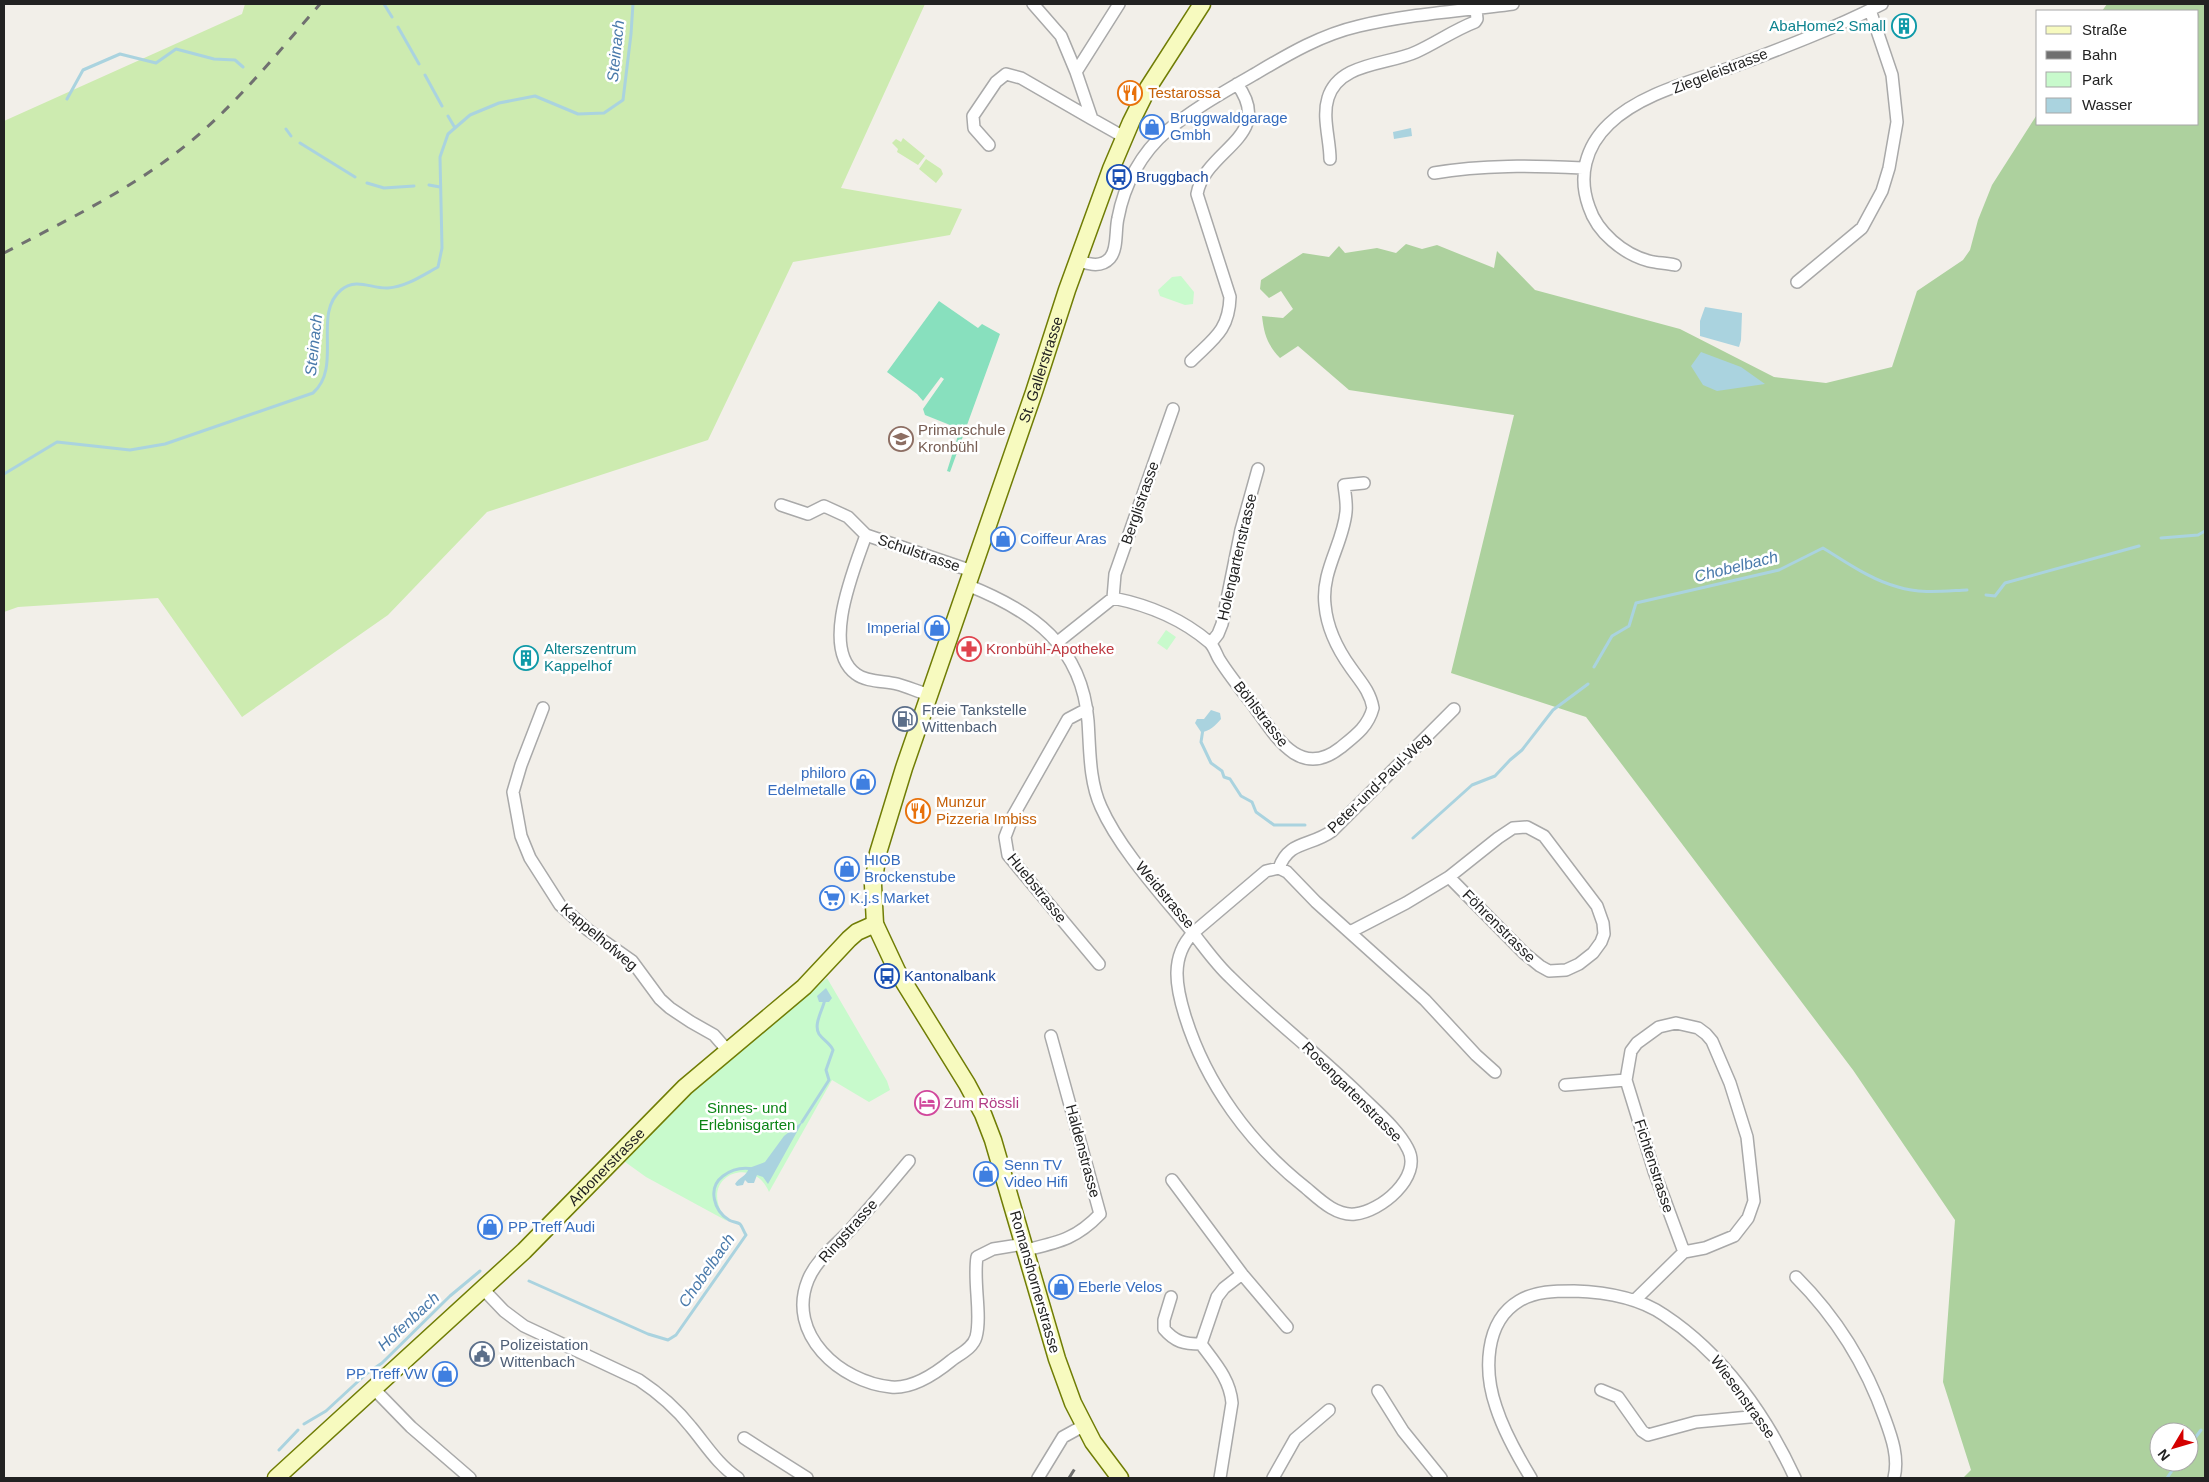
<svg xmlns="http://www.w3.org/2000/svg" width="2209" height="1482" viewBox="0 0 2209 1482" font-family="Arial,sans-serif">
<style>
.grass{fill:#cdebb0}
.forest{fill:#add19e;fill-rule:evenodd}
.park{fill:#c8facc}
.pitch{fill:#88e0be}
.water{fill:#aad3df}
.lines{fill:none;stroke-linecap:round;stroke-linejoin:round}
.stream{stroke:#aad3df;stroke-width:3}
.street-casing{stroke:#a9a9a9;stroke-width:14}
.secondary-casing{stroke:#707d05;stroke-width:19}
.street{stroke:#fff;stroke-width:11}
.secondary{stroke:#f7fabf;stroke-width:16}
.rail{stroke:#707070;stroke-width:3;stroke-dasharray:10 10;stroke-linecap:butt}
.labels{text-anchor:middle;stroke-width:5;stroke-linejoin:round;paint-order:stroke}
.culture-label{font-size:15px;fill:#0d838f;stroke:#fff;text-anchor:end}
.street-label{font-size:15px;fill:#222;stroke:#fff}
.food-label{font-size:15px;fill:#c56008;stroke:#fff;text-anchor:start}
.shop-label{font-size:15px;fill:#366cbe;stroke:#fff;text-anchor:start}
.transit-label{font-size:15px;fill:#164399;stroke:#fff;text-anchor:start}
.education-label{font-size:15px;fill:#785e54;stroke:#fff;text-anchor:start}
.health-label{font-size:15px;fill:#be3a42;stroke:#fff;text-anchor:start}
.service-label{font-size:15px;fill:#4e5e75;stroke:#fff;text-anchor:start}
.hotel-label{font-size:15px;fill:#b23c85;stroke:#fff;text-anchor:start}
.park-label{font-size:15px;fill:#0c8416;stroke:#fff}
.water-label{font-size:16px;font-style:italic;fill:#4a7aab;stroke:#fff}
</style>
<rect width="100%" height="100%" fill="#f2efe9"/>
<path class="grass" d="M245 4H925L841 188 962 209 950 235 793 262 708 440 487 512 388 615 242 717 158 598 18 607 4 612V121L242 14Z
M903 138 925 156 918 165 897 152 898 149 892 143 896 139 901 142Z
M926 159 941 169 943 174 936 183 919 169Z"/>
<path class="forest" d="M2107 4H2205V1478H1963L1971 1470 1943 1382 1955 1220 1853 1070 1586 717 1451 673 1514 415 1349 390 1298 346 1280 358C1267 344 1264 334 1262 316L1283 318 1293 309 1281 291 1269 298 1260 289 1261 280 1303 253 1329 257 1339 246 1345 253 1377 248 1396 253 1406 244 1422 249 1437 245 1494 268 1497 251 1535 290 1680 329 1774 377 1826 383 1892 367 1917 291 1963 260 1970 250 1978 220 1992 185 2038 113V124H2198V11H2102ZM2159 1432H2189V1462H2159Z"/>
<path class="park" d="M1181 276 1194 292 1193 304 1185 305 1160 296 1158 290 1172 277Z
M1166 630 1176 637 1167 650 1157 643Z
M827 978 887 1081 890 1090 869 1102 832 1080 769 1192C753 1153 694 1177 727 1221L646 1177 621 1159 654 1124Z"/>
<path class="pitch" d="M939 301 978 328 982 324 1000 334 950 472 947 471 960 429 925 415 923 409 944 379 941 377 923 401 917 394 887 372Z"/>
<path class="water" d="M1411 128 1412 136 1394 139 1393 132Z
M1705 307 1742 313 1741 340 1739 347 1700 336V321Z
M1701 352 1741 367 1765 384 1717 391 1703 385 1691 366Z
M1211 710 1220 713 1221 719C1216 725 1209 732 1201 732L1195 723 1197 719H1204Z
M826 988 832 998 829 1002H819L817 996Z
M803 1121 768 1184 763 1177 757 1175 754 1183H748L745 1180 743 1185 737 1186 735 1184C739 1177 746 1177 749 1168L765 1162 784 1136Z"/>
<g class="lines">
<path class="stream" d="M384 4 392 17
M398 27 419 64
M425 75 442 106
M67 99 83 70 120 54 156 63 176 49 214 59 235 60 243 67
M448 116 455 128
M286 129 291 136
M300 143 355 177
M367 183 384 188 414 186
M429 185 440 187
M4 474 57 442 130 450 165 444 313 393C343 367 312 314 341 290 357 277 371 289 388 288 406 287 423 275 438 267L442 248 440 157 448 134 470 115 499 103 535 96 578 114 604 113 623 100 631 34 633 4
M2161 538 2198 535 2205 531
M1986 595 1995 596 2005 583 2139 546
M1594 667 1612 636 1629 626 1636 603 1779 570 1823 548C1846 562 1871 580 1898 587 1920 594 1944 591 1967 590
M1203 729 1201 742 1211 763 1222 771 1224 777 1230 779 1241 796 1252 802 1256 812 1274 825H1305
M1413 838 1472 785 1495 776 1510 760 1522 750 1553 710 1588 684
M802 1122 829 1080 826 1070 833 1050C830 1043 823 1040 819 1034 813 1024 823 1010 825 999
M529 1281 648 1334 668 1340 676 1335 746 1235C744 1232 742 1226 740 1224 737 1222 732 1222 729 1220 714 1211 707 1188 723 1176 731 1170 742 1167 753 1169
M304 1424 326 1411 366 1374 382 1363 450 1296 480 1271
M2189 1446 2201 1430
M279 1450 298 1430
M2167 1478 2178 1462"/>
<defs>
<path id="street" d="M1033 4 1061 36 1076 72
M1119 4 1076 72 1092 119 1124 137
M989 145 974 128 973 116 996 82 1006 74 1021 78 1092 119
M1330 159C1330 140 1322 117 1328 98 1339 62 1388 65 1416 52 1436 43 1454 30 1475 22L1477 19 1476 9
M1434 173C1484 164 1533 166 1584 168
M1078 261C1089 264 1101 268 1110 258 1118 249 1115 230 1118 218 1124 185 1141 153 1167 131 1193 109 1224 92 1253 75 1287 55 1320 35 1359 26 1409 14 1462 11 1513 4
M1675 265C1666 263 1657 263 1649 261 1623 254 1597 232 1589 207 1578 177 1585 147 1609 124 1641 93 1694 81 1735 66 1785 47 1835 28 1882 4
M1797 282 1862 228 1882 191 1889 168 1897 122 1892 75 1870 10
M1191 361C1213 339 1229 331 1230 297L1197 194C1205 149 1276 137 1237 84
M781 505 808 514 824 506 848 517 866 535 972 571
M866 535C855 567 820 648 856 674 866 682 885 681 897 684 908 687 919 692 930 695
M967 585C1033 611 1082 646 1088 721 1090 749 1089 781 1101 807 1120 850 1163 896 1193 933L1266 871 1279 868 1287 872 1316 902 1425 1000 1476 1055 1495 1072
M1113 598 1115 574 1173 409
M1059 641 1113 598C1148 605 1182 619 1209 642 1214 646 1216 654 1219 659 1229 675 1241 690 1253 705 1275 735 1299 780 1340 748 1355 736 1368 727 1373 708 1370 691 1360 681 1351 668 1338 650 1327 628 1325 605 1321 571 1343 544 1346 512 1347 503 1345 494 1344 485L1364 483
M1211 643 1218 634 1222 624 1241 530 1258 469
M543 708 521 765 513 792 521 836 530 858 560 905 588 930 632 961 660 999 670 1008 691 1022 714 1035 728 1051
M1087 709 1068 719 1013 816 1005 837 1008 855 1099 964
M1279 868C1289 840 1310 847 1332 831L1454 709
M1350 932 1406 903 1449 877 1498 838 1513 828 1527 827 1544 836 1597 906 1603 923 1604 934 1601 942 1593 953 1579 964 1566 970 1549 971 1540 966 1524 953 1449 877
M1193 933C1205 948 1216 964 1230 977 1271 1018 1318 1054 1360 1095 1376 1111 1398 1129 1408 1149 1423 1177 1380 1212 1355 1214 1336 1216 1320 1200 1306 1188 1250 1144 1206 1084 1185 1016 1176 987 1170 957 1193 933Z
M1565 1085 1626 1080
M909 1161C889 1185 870 1208 849 1231 835 1246 816 1260 808 1280 786 1334 840 1382 891 1387 913 1389 935 1374 952 1360 960 1354 973 1348 976 1337 982 1315 973 1282 977 1257L993 1249 1024 1244
M1172 1180 1242 1274 1287 1327
M1026 1250C1059 1242 1076 1239 1100 1214L1051 1036
M1796 1277C1836 1317 1866 1365 1885 1419 1892 1438 1899 1458 1894 1478
M483 1289 504 1311 524 1326 639 1380C660 1394 676 1408 691 1427 706 1445 718 1465 738 1478
M1171 1297 1164 1320V1329C1175 1342 1184 1344 1201 1344
M1635 1300 1684 1252 1705 1248 1734 1236 1748 1218 1754 1201 1747 1137 1730 1083 1712 1041 1706 1034 1698 1028 1676 1023 1659 1027 1637 1043 1631 1051 1626 1080 1654 1171 1684 1252
M374 1389 411 1427 470 1478
M1601 1390 1618 1397 1642 1431 1648 1435 1696 1422 1760 1416
M1378 1391 1403 1431 1441 1478
M744 1438 807 1478
M1038 1478 1063 1437 1083 1426
M1220 1478 1232 1403C1230 1379 1215 1363 1201 1344L1217 1297 1224 1288 1242 1274
M1273 1478 1295 1439 1329 1410
M1531 1478C1517 1455 1504 1432 1496 1407 1484 1372 1484 1322 1519 1301 1535 1291 1556 1291 1574 1291 1605 1292 1638 1297 1664 1315 1723 1354 1766 1415 1795 1478"/>
<g id="secondary">
<path id="s1" d="M276 1478 524 1251 685 1087 804 987 849 939 857 932 875 924"/>
<path id="s2" d="M1120 1478 1093 1442 1073 1403 1057 1359 993 1140 983 1114 967 1084 897 971 875 924 873 885 878 853 904 768 1034 392 1067 290 1111 169 1131 122 1148 88 1202 4"/>
</g>
</defs>
<use href="#street" class="street-casing"/>
<use href="#secondary" class="secondary-casing"/>
<use href="#street" class="street"/>
<use href="#secondary" class="secondary"/>
<path class="rail" d="M4 253C61 223 120 195 172 156 229 114 274 57 320 4
M1069 1478 1079 1462"/>
</g>
<defs>
<symbol id="building-ring" viewBox="-11 -11 22 22"><circle r="9.5" fill="#fff" stroke="#0f9aa8" stroke-width="1.5"/><path d="M-4-6H4V6H1V3H-1V6H-4ZM-2.5-4.3h1.7v1.8h-1.7ZM.8-4.3h1.7v1.8H.8ZM-2.5-1h1.7V.8h-1.7ZM.8-1h1.7V.8H.8Z" fill="#0f9aa8"/></symbol>
<symbol id="restaurant-ring" viewBox="-11 -11 22 22"><circle r="9.5" fill="#fff" stroke="#e8710a" stroke-width="1.5"/><path d="M-5-6h1v4h1v-4h1v4h1v-4h1v5L-1.5 .5V6h-2V.5L-5-1ZM5-6V6H3V1.5H1.5Q1.5-4 5-6Z" fill="#e8710a"/></symbol>
<symbol id="shop-ring" viewBox="-11 -11 22 22"><circle r="9.5" fill="#fff" stroke="#3f7fe0" stroke-width="1.5"/><path d="M-5-2.5h2.3a2.7 3.5 0 0 1 5.4 0H5L5.5 6h-11ZM-1.5-2.5h3a1.5 2.3 0 0 0-3 0Z" fill="#3f7fe0"/></symbol>
<symbol id="bus-ring" viewBox="-11 -11 22 22"><circle r="9.5" fill="#fff" stroke="#1a4fb4" stroke-width="1.5"/><path d="M-5-6H5V4H4V6H2V4H-2V6H-4V4H-5ZM-3.5-4V0h7V-4ZM-3.5 1.2v1.5H-2V1.2ZM2 1.2v1.5H3.5V1.2Z" fill="#1a4fb4"/></symbol>
<symbol id="school-ring" viewBox="-11 -11 22 22"><circle r="9.5" fill="#fff" stroke="#8d6e63" stroke-width="1.5"/><path d="M0-5L7-2L0 1L-7-2ZM-4 1L0 2.5L4 1V4Q0 6-4 4Z" fill="#8d6e63"/></symbol>
<symbol id="pharmacy-ring" viewBox="-11 -11 22 22"><circle r="9.5" fill="#fff" stroke="#e0444e" stroke-width="1.5"/><path d="M-2-6h4v4h4v4h-4v4h-4v-4h-4v-4h4Z" fill="#e0444e"/></symbol>
<symbol id="fuel-ring" viewBox="-11 -11 22 22"><circle r="9.5" fill="#fff" stroke="#5c6f8a" stroke-width="1.5"/><path d="M-5.5-6h7V0h2V4h1.3V-2.5L3-4.5l.8-.8L6-3V5H2.5V1h-1V6h-7ZM-4.2-4.7v3.2H.2V-4.7Z" fill="#5c6f8a"/></symbol>
<symbol id="supermarket-ring" viewBox="-11 -11 22 22"><circle r="9.5" fill="#fff" stroke="#3f7fe0" stroke-width="1.5"/><path d="M-6-5.5h2.5l.6 2H6L4.5 2H-2.5L-4.4-4H-6ZM-1.5 3.2a1.3 1.3 0 1 0 .1 0ZM3 3.2a1.3 1.3 0 1 0 .1 0Z" fill="#3f7fe0"/></symbol>
<symbol id="hotel-ring" viewBox="-11 -11 22 22"><circle r="9.5" fill="#fff" stroke="#d1479c" stroke-width="1.5"/><path d="M-6-4.5h1.5V1H6V5H4.5V3h-9V5H-6ZM-4 0a1.8 1.8 0 1 1 3.6 0ZM.5 0V-2.5h3Q6-2.5 6 0Z" fill="#d1479c"/></symbol>
<symbol id="civic-ring" viewBox="-11 -11 22 22"><circle r="9.5" fill="#fff" stroke="#5c6f8a" stroke-width="1.5"/><path d="M-.6-6.5H3V-4.5H.6V-3L4-1V1h2V6H-6V1h2V-1L-.6-3ZM-1.2 2.5V6h2.4V2.5Z" fill="#5c6f8a"/></symbol>
</defs>
<g fill-rule="evenodd">
<use href="#building-ring" x="1890" y="12" width="28" height="28"/>
<use href="#restaurant-ring" x="1116" y="79" width="28" height="28"/>
<use href="#shop-ring" x="1138" y="113" width="28" height="28"/>
<use href="#bus-ring" x="1105" y="163" width="28" height="28"/>
<use href="#school-ring" x="887" y="425" width="28" height="28"/>
<use href="#shop-ring" x="989" y="525" width="28" height="28"/>
<use href="#shop-ring" x="923" y="614" width="28" height="28"/>
<use href="#pharmacy-ring" x="955" y="635" width="28" height="28"/>
<use href="#building-ring" x="512" y="644" width="28" height="28"/>
<use href="#fuel-ring" x="891" y="705" width="28" height="28"/>
<use href="#shop-ring" x="849" y="768" width="28" height="28"/>
<use href="#restaurant-ring" x="904" y="797" width="28" height="28"/>
<use href="#shop-ring" x="833" y="855" width="28" height="28"/>
<use href="#supermarket-ring" x="818" y="884" width="28" height="28"/>
<use href="#bus-ring" x="873" y="962" width="28" height="28"/>
<use href="#hotel-ring" x="913" y="1089" width="28" height="28"/>
<use href="#shop-ring" x="972" y="1160" width="28" height="28"/>
<use href="#shop-ring" x="476" y="1213" width="28" height="28"/>
<use href="#shop-ring" x="1047" y="1273" width="28" height="28"/>
<use href="#civic-ring" x="468" y="1340" width="28" height="28"/>
<use href="#shop-ring" x="431" y="1360" width="28" height="28"/>
</g>
<g class="labels">
<g class="culture-label">
<text x="1886" y="31">AbaHome2 Small</text>
<text x="544" y="654" text-anchor="start">Alterszentrum<tspan x="544" dy="17">Kappelhof</tspan></text>
</g>
<g class="street-label">
<text transform="translate(1720 71) rotate(-21)" y="5">Ziegeleistrasse</text>
<text dy="5" stroke="none"><textPath href="#s2" startOffset="1192">St. Gallerstrasse</textPath></text>
<text transform="translate(1140 503) rotate(-71)" y="5">Berglistrasse</text>
<text transform="translate(919 553) rotate(19)" y="5">Schulstrasse</text>
<text transform="translate(1237 557) rotate(-77)" y="5">Holengartenstrasse</text>
<text transform="translate(1261 714) rotate(52)" y="5">Böhlstrasse</text>
<text transform="translate(1379 783) rotate(-44)" y="5">Peter-und-Paul-Weg</text>
<text transform="translate(1037 888) rotate(51)" y="5">Huebstrasse</text>
<text transform="translate(1165 895) rotate(50)" y="5">Weidstrasse</text>
<text transform="translate(1499 926) rotate(45)" y="5">Föhrenstrasse</text>
<text transform="translate(599 937) rotate(40)" y="5">Kappelhofweg</text>
<text transform="translate(1352 1092) rotate(45)" y="5">Rosengartenstrasse</text>
<text transform="translate(1083 1151) rotate(75)" y="5">Haldenstrasse</text>
<text transform="translate(1654 1166) rotate(72)" y="5">Fichtenstrasse</text>
<text dy="5" stroke="none"><textPath href="#s1" startOffset="454">Arbonerstrasse</textPath></text>
<text transform="translate(848 1231) rotate(-48)" y="5">Ringstrasse</text>
<text transform="translate(1035 1282) rotate(74)" y="5">Romanshornerstrasse</text>
<text transform="translate(1743 1397) rotate(54)" y="5">Wiesenstrasse</text>
</g>
<g class="food-label">
<text x="1148" y="98">Testarossa</text>
<text x="936" y="807">Munzur<tspan x="936" dy="17">Pizzeria Imbiss</tspan></text>
</g>
<g class="shop-label">
<text x="1170" y="123">Bruggwaldgarage<tspan x="1170" dy="17">Gmbh</tspan></text>
<text x="1020" y="544">Coiffeur Aras</text>
<text x="920" y="633" text-anchor="end">Imperial</text>
<text x="846" y="778" text-anchor="end">philoro<tspan x="846" dy="17">Edelmetalle</tspan></text>
<text x="864" y="865">HIOB<tspan x="864" dy="17">Brockenstube</tspan></text>
<text x="850" y="903">K.j.s Market</text>
<text x="1004" y="1170">Senn TV<tspan x="1004" dy="17">Video Hifi</tspan></text>
<text x="508" y="1232">PP Treff Audi</text>
<text x="1078" y="1292">Eberle Velos</text>
<text x="428" y="1379" text-anchor="end">PP Treff VW</text>
</g>
<g class="transit-label">
<text x="1136" y="182">Bruggbach</text>
<text x="904" y="981">Kantonalbank</text>
</g>
<g class="education-label">
<text x="918" y="435">Primarschule<tspan x="918" dy="17">Kronbühl</tspan></text>
</g>
<g class="health-label">
<text x="986" y="654">Kronbühl-Apotheke</text>
</g>
<g class="service-label">
<text x="922" y="715">Freie Tankstelle<tspan x="922" dy="17">Wittenbach</tspan></text>
<text x="500" y="1350">Polizeistation<tspan x="500" dy="17">Wittenbach</tspan></text>
</g>
<g class="hotel-label">
<text x="944" y="1108">Zum Rössli</text>
</g>
<g class="park-label">
<text x="747" y="1113">Sinnes- und<tspan x="747" dy="17">Erlebnisgarten</tspan></text>
</g>
<g class="water-label">
<text transform="translate(615 51) rotate(-84)" y="6">Steinach</text>
<text transform="translate(313 345) rotate(-84)" y="6">Steinach</text>
<text transform="translate(1736 566) rotate(-14)" y="6">Chobelbach</text>
<text transform="translate(706 1270) rotate(-55)" y="6">Chobelbach</text>
<text transform="translate(408 1321) rotate(-43)" y="6">Hofenbach</text>
</g>
</g>
<rect width="2209" height="1482" fill="none" stroke="#222222" stroke-width="10"/>
<rect x="2036" y="10" width="162" height="115" fill="#ffffff" stroke="#a7a7a7"/>
<rect x="2046" y="26" width="25" height="8" fill="#f7fabf" stroke="#a7a7a7"/>
<text x="2082" y="35" font-size="15" fill="#222222">Straße</text>
<rect x="2046" y="51" width="25" height="8" fill="#707070" stroke="#a7a7a7"/>
<text x="2082" y="60" font-size="15" fill="#222222">Bahn</text>
<rect x="2046" y="72" width="25" height="15" fill="#c8facc" stroke="#a7a7a7"/>
<text x="2082" y="85" font-size="15" fill="#222222">Park</text>
<rect x="2046" y="98" width="25" height="15" fill="#aad3df" stroke="#a7a7a7"/>
<text x="2082" y="110" font-size="15" fill="#222222">Wasser</text>
<g transform="translate(2174 1447) rotate(232)"><circle r="24" fill="#ffffff" stroke="#a7a7a7"/>
<path d="M0-4L9 19L0 12L-9 19Z" fill="#d40000"/>
<text y="-8" font-size="14" font-weight="bold" text-anchor="middle" fill="#222222">N</text>
</g>
</svg>
